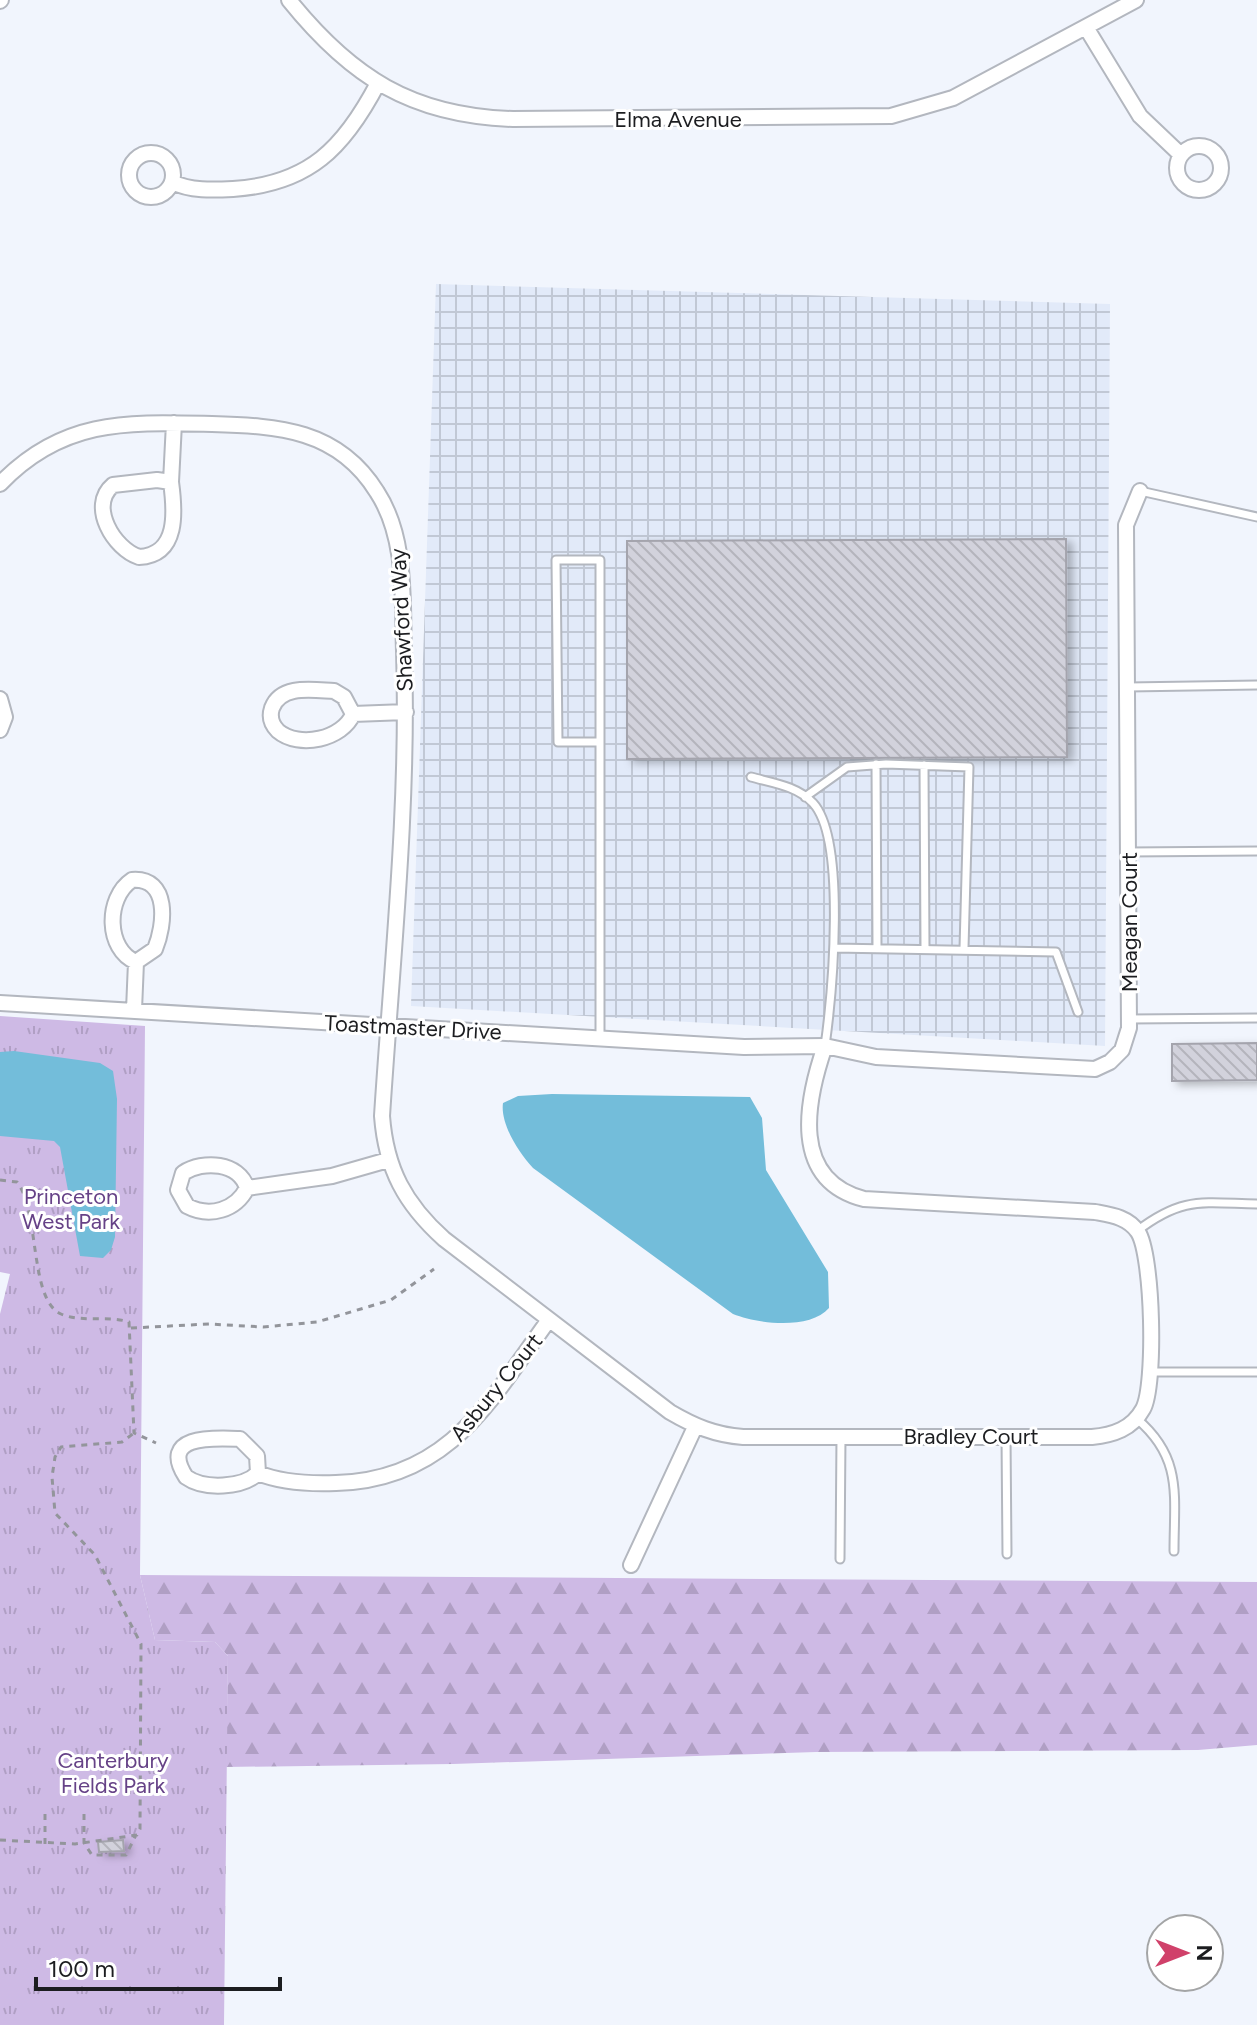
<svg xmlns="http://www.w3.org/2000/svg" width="1257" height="2025" viewBox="0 0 1257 2025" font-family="Figtree,sans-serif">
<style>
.industrial{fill:url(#industrial-grid)}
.forest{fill:url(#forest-firs)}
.park{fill:url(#park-tufts)}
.water{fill:#73bdda}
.building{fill:url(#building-back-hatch);stroke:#a4a4ad;stroke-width:2;filter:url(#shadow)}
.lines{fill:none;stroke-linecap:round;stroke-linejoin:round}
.service-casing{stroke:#b3b7bf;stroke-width:11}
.minor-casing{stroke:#b3b7bf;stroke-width:18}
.path{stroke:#93959b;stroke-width:3;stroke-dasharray:6 6;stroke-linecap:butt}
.service{stroke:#fff;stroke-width:7}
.minor{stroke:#fff;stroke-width:14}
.labels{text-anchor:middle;stroke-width:6;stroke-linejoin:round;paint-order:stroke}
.street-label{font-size:22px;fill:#1c1d20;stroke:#fff}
.park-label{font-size:22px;fill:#664287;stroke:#fff}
</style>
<defs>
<pattern id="industrial-grid" width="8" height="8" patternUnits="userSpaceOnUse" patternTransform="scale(2)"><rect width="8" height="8" fill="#e2eaf9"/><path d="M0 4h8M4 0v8" fill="none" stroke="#c1c8d5"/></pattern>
<pattern id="forest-firs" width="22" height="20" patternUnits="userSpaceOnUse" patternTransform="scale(2)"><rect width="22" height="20" fill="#cebae5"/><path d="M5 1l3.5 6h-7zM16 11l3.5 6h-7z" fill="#b09fc4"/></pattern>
<pattern id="park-tufts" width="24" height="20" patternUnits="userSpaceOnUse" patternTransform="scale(2)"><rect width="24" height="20" fill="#cebae5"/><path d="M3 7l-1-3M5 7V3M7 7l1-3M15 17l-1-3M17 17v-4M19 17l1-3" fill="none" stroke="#b09fc4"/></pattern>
<pattern id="building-back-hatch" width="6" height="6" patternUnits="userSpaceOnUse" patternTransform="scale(2)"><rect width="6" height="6" fill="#d2d2dc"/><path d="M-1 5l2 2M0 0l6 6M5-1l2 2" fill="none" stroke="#b4b4bc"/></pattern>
<filter id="shadow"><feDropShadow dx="6" dy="3.5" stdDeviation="4" flood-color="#0004"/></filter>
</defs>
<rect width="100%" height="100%" fill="#f1f5fd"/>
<path class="industrial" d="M436 284 1110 304 1105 1046 411 1006Z"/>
<path class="forest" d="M140 1575 1257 1582V1745L1198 1750 816 1752 453 1764 226 1767 228 1656 215 1642 155 1640Z"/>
<path class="park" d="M0 1016 145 1026 140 1575 155 1640 215 1642 228 1656 224 2025H0V1314L10 1274 0 1272Z"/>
<path class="water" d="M14 1051 100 1063 113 1071 117 1099 115 1237 111 1250 103 1258 80 1256 60 1147 54 1141 0 1136V1052Z
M552 1094 750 1097 762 1118 766 1170 828 1272 829 1308C810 1330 758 1324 733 1314L533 1168C519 1153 500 1124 503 1103L518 1096Z"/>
<path class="building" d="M1066 539 1067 757 627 759V541Z
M1257 1043V1080L1172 1081V1044Z
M123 1840 124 1851 99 1852 98 1842Z"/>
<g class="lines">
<defs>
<path id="service" d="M1140 491 1257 517
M1128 687 1257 685
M600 742H558L556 560H600V1038
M876 764 877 947
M924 765 925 948
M751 777C773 783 797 786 813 803 847 840 832 996 825 1046
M805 797 847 767 886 764 969 767 964 948
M1128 852 1257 851
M834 948 1056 952 1078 1012
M1129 1019 1257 1018
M1137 1231C1183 1196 1202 1203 1257 1204
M1149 1372H1257
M1137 1419C1183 1458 1174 1496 1174 1551
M1006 1436 1007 1554
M840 1559 841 1437"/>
<path id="minor" d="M289 0C351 77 412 116 513 119L891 116 953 98 1136 0
M0 1 1 0
M1087 29 1140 116 1181 155
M1177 168a22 22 0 1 1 44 0a22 22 0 1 1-44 0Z
M129 175a22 22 0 1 1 44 0a22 22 0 1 1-44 0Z
M172 182C190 191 213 190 233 189 309 184 344 148 378 83
M157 480 171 482C175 511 179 555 139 557 114 549 88 506 113 485Z
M171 482 174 423
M0 484C63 418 129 422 212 424 278 426 338 429 377 492 407 538 402 598 404 651 409 806 392 961 382 1116 386 1169 405 1204 444 1239L670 1412C694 1426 715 1435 743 1437H1092C1113 1435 1132 1429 1143 1409 1156 1386 1153 1255 1138 1232 1128 1217 1111 1215 1095 1212L864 1199C790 1180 806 1101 825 1046
M334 691 344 697 353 714C343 739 299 749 278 731 272 725 269 717 272 708 281 684 313 690 334 691Z
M0 699 5 717 0 730
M353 714 406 712
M132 880C170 877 165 925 155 949L136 962C106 950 105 898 132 880Z
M0 1003 744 1047 825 1046 876 1057 1095 1069 1110 1062 1122 1050 1129 1028 1126 525 1140 491
M134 1010 136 962
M247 1188C239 1162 203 1160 183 1173L178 1190 187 1206C210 1218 236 1210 247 1188L332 1176 388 1160
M258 1473 257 1456 240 1439C215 1438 158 1434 186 1477 204 1490 243 1488 258 1473 282 1483 310 1484 336 1483 447 1480 489 1403 548 1321
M631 1565 695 1427"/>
</defs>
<use href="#service" class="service-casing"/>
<use href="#minor" class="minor-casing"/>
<path class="path" d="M0 1180 17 1182C40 1211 29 1300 61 1314 82 1323 108 1315 129 1322L134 1433 156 1443
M131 1328 209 1324 263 1327 317 1322 391 1300 434 1269
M45 1814V1844
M84 1814V1843L92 1855H126L136 1835
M0 1840 75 1844 137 1835 140 1829 141 1644 95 1555 55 1513 52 1477 55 1457 61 1447 122 1442 134 1433"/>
<use href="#service" class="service"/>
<use href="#minor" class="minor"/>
</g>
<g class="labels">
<g class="street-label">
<text x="678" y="127">Elma Avenue</text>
<text transform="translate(401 620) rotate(-93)" y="8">Shawford Way</text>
<text transform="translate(1129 922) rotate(-90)" y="8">Meagan Court</text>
<text transform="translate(413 1027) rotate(3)" y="8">Toastmaster Drive</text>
<text transform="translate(496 1387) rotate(-51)" y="8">Asbury Court</text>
<text x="971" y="1444">Bradley Court</text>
</g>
<g class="park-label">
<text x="71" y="1204">Princeton<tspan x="71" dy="25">West Park</tspan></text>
<text x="113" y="1768">Canterbury<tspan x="113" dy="25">Fields Park</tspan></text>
</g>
</g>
<g transform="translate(1185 1953) rotate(90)"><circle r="38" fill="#ffffff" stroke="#a4a5a6" stroke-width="2"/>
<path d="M0-6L14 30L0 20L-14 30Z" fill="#d0416a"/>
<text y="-12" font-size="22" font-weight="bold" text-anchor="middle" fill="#1c1d20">N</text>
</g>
<path d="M36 1977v12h244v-12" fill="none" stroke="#1c1d20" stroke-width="4"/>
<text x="48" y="1977" font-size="24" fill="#1c1d20" stroke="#ffffff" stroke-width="6" paint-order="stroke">100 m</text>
</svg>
